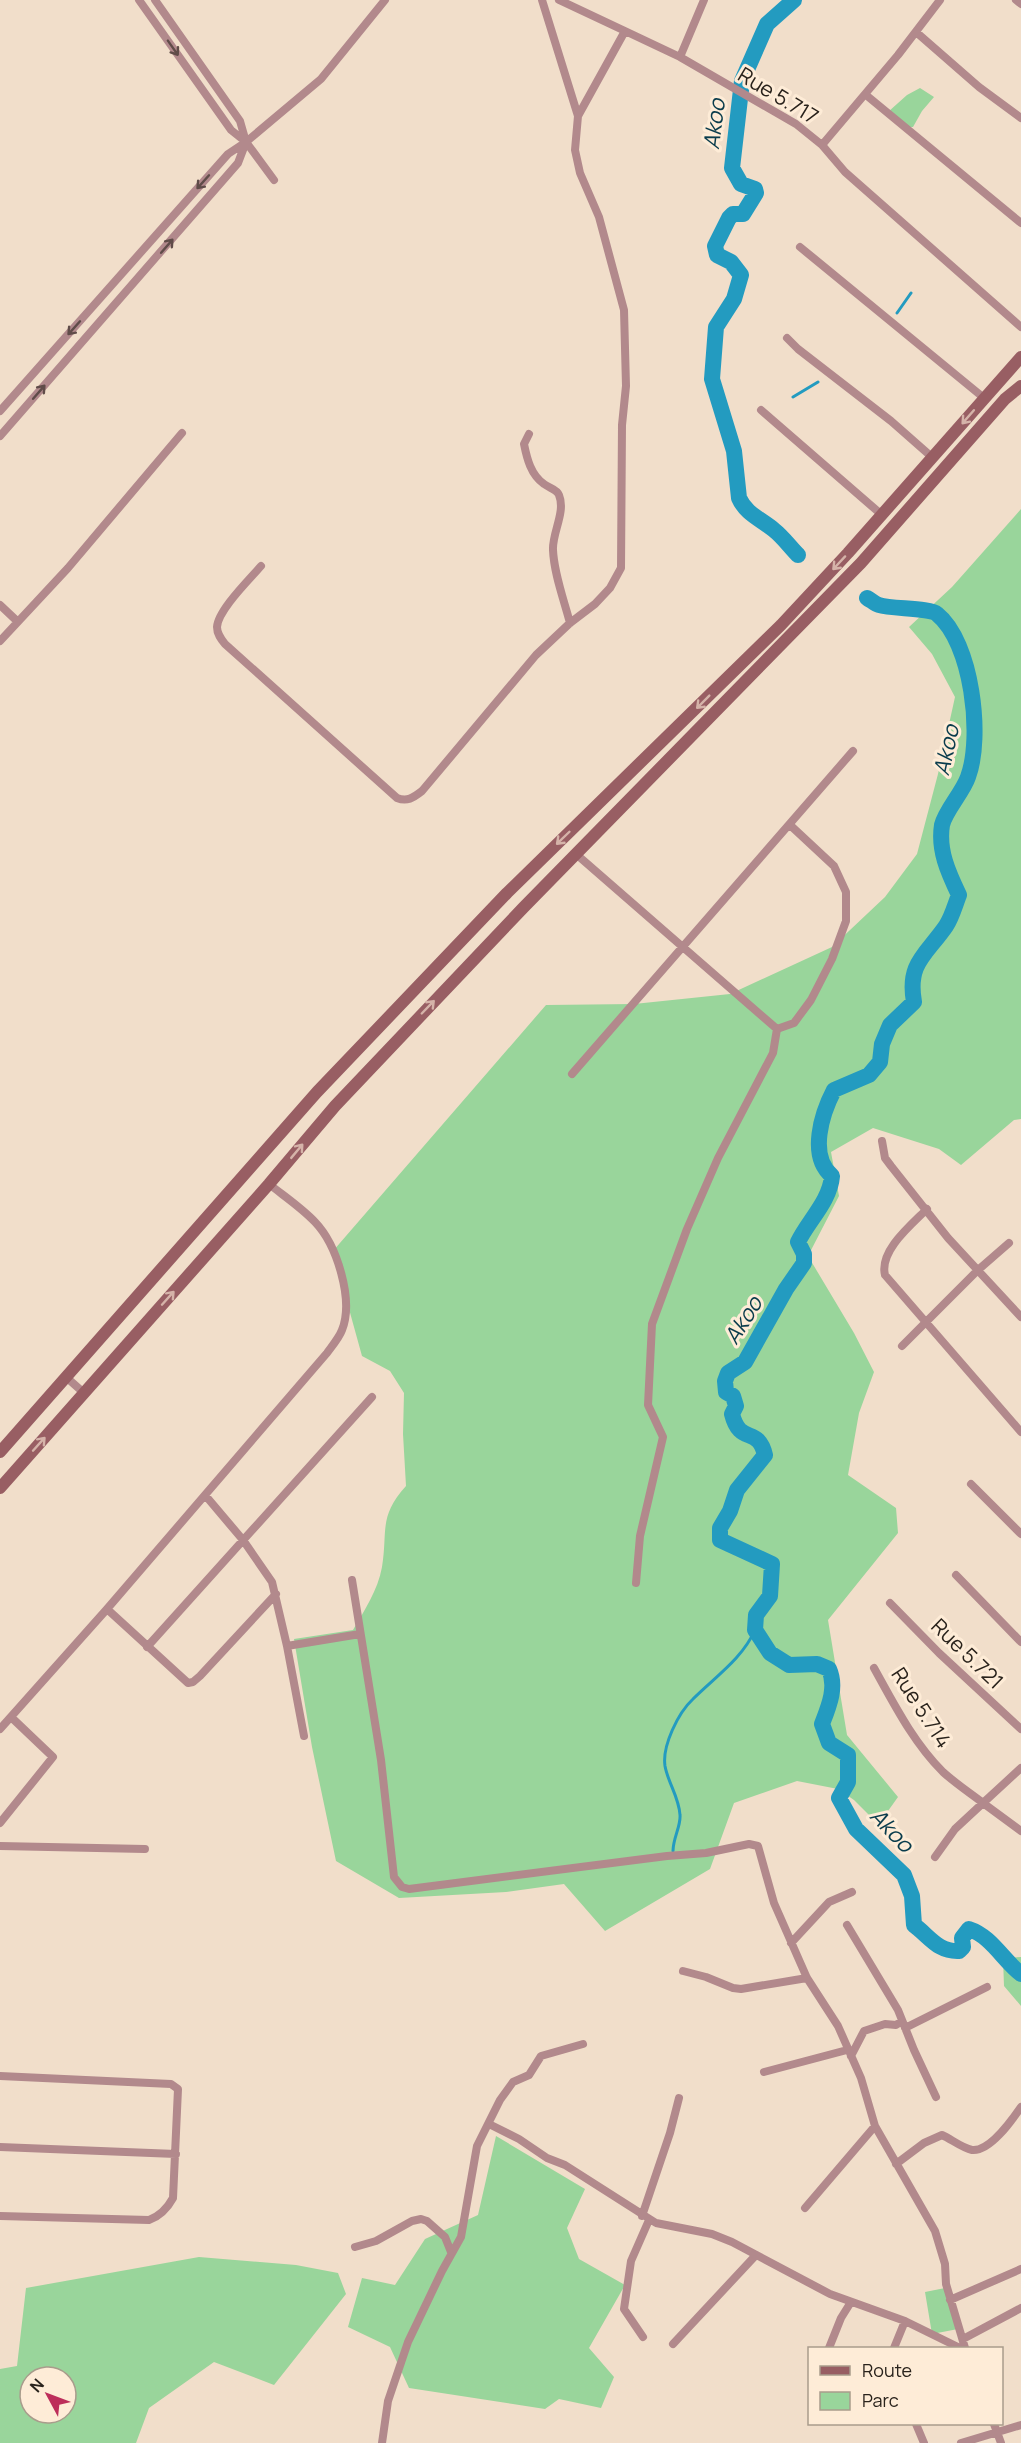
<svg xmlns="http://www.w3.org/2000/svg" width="1021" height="2443" viewBox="0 0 1021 2443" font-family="Manrope,sans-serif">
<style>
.green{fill:#99d59b;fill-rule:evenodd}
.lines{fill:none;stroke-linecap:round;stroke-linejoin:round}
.stream{stroke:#239bc0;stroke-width:3}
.river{stroke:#239bc0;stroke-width:16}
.street{stroke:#b2898c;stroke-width:8}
.secondary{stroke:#985e63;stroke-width:12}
.oneway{stroke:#604c49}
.oneway2{stroke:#d5b3a9}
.labels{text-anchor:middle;stroke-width:6;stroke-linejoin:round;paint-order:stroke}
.street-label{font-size:21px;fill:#2a231c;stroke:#feecd7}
.water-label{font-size:22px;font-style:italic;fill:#0a3c4c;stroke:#feecd7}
</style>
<rect width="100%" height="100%" fill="#f1deca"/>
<path class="green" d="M920 88 934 97 922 111 913 127H909L888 112 907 95Z
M1021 509V1119L1014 1120 961 1165 939 1149 873 1128 831 1152 839 1196 808 1256 854 1333 874 1372 859 1413 848 1475 896 1508 898 1533 828 1620 847 1735 898 1797 888 1811 872 1818 854 1800 838 1789 797 1781 734 1803 710 1869 605 1931 564 1884 506 1892 399 1898 336 1861 312 1747 294 1639 353 1630C364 1611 378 1590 382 1567 388 1531 378 1517 406 1486L403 1434 404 1393 390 1371 362 1356 333 1251 546 1005 634 1004 730 994 832 947 885 897 917 854 938 774 955 697 932 654 909 627 952 587Z
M1021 1957V2006L1004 1986 1003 1958Z
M496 2136 585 2189 567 2228 579 2259 625 2285 589 2348 614 2377 601 2408 559 2399 545 2409 409 2388 390 2347 348 2327 362 2278 395 2285 425 2239 478 2215Z
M199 2257 296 2265 338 2273 346 2294 274 2385 214 2362 149 2408 136 2443H0V2369L17 2366 26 2288ZM30 2377H66V2413H30Z
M950 2287 958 2329 932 2334 925 2292Z"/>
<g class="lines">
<path class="stream" d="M897 313 911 293
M793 397 818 382
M673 1851C673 1838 681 1826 680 1815 679 1797 668 1783 665 1766 662 1746 678 1713 693 1699 715 1677 742 1659 755 1630"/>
<path class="river" d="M794 0 767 24 742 81 732 168 741 184 755 189 756 193 743 214H733L729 218 715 246 717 255 731 262 741 275 734 299 716 327 712 379 734 451 739 498C746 514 761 519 774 530 783 537 790 547 798 555
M867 598C871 600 875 604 879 605 891 609 930 608 937 614 972 642 983 737 968 777 963 792 945 811 942 825 938 850 948 872 959 895 955 905 952 917 946 926 926 955 907 963 914 1002L890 1025 882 1044 880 1062 869 1075 834 1090C822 1113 808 1156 832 1176 830 1201 808 1221 798 1242L804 1254V1263L786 1289 745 1362 728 1373 725 1381 726 1392 733 1396 736 1406 732 1414C740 1446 758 1425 765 1455L737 1490 730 1511 720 1528V1540L772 1564 770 1596 756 1615 755 1630 770 1653 789 1665 817 1664 829 1669C837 1687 829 1706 822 1724L829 1743 848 1755V1782L839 1798 856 1829 904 1875 912 1896 914 1925C930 1937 938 1952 959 1951L963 1947 962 1938 969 1929C991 1936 1003 1960 1021 1974"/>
<path class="street" d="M139 0 231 130 246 142 274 180
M559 0 625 31
M1016 0 1021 4
M916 32 979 87 1021 118
M680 57 704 0
M866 95 1021 223
M578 116 625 31 680 57 796 124 822 145 845 172 1021 327
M822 145 898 55 940 0
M800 247 984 398
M787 338 798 349 891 421 933 458
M761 410 882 515
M0 411 228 154 246 142 321 79 385 0
M529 434 524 444C527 459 531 475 544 484 549 488 557 489 559 495 566 512 552 533 553 550 554 574 564 600 570 623
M0 436 238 163 246 142 240 121 155 0
M261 566C250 579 218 610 217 627 217 634 221 639 225 644L397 798C407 802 413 798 422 791L536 655 570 623 595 604 610 588 621 568 622 425 626 386 624 310 599 217 580 173 575 150 578 116 542 0
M0 605 17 621
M0 641 68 568 182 433
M576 854 777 1029
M777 1029 794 1023 811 1000 832 959 846 921V892L834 866 790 825
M572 1074 853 751
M882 1141 885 1158 891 1166 948 1238 1021 1317
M927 1209C911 1225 879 1251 885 1275L1021 1432
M902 1346 978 1270 1009 1243
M66 1377 84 1393
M971 1484 1021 1534
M205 1495 243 1540 272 1582 287 1646 304 1736
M956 1575 1021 1642
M352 1580 381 1760 394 1877 402 1887 409 1889 667 1856 706 1853 749 1844 758 1846 774 1903 807 1978 838 2026 861 2078 875 2126 935 2231 945 2264 946 2284 965 2348
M636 1583 640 1536 663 1437 648 1405 652 1324 687 1229 718 1158 773 1053 777 1029
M890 1603 939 1653 1021 1729
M107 1609 188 1683 193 1682 200 1676 276 1594
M287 1646 360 1634
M147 1647 372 1397
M874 1668C894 1704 913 1742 943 1772 955 1783 970 1793 983 1803L1021 1768
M0 1729 107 1609 327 1353C332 1346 339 1338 342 1330 354 1300 337 1245 315 1222 302 1208 284 1196 269 1184
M0 1823 53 1757 11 1717
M0 1846 145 1849
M935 1857 955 1829 983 1803 1021 1831
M847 1925 898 2010 914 2050 936 2097
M791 1943 829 1902 852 1892
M683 1971 706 1977 733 1988 741 1989 807 1978
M905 2028 987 1987
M851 2056 864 2031 885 2024 896 2025 902 2021
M764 2072 847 2050
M0 2076 171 2084 178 2089 173 2198C167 2209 160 2216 149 2220L0 2216
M489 2124 519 2139 547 2158 565 2165 656 2223 712 2234 732 2242 830 2294 905 2321 960 2348
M0 2147 176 2154
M896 2164 924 2143 942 2135C951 2139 962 2148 972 2150 990 2152 1012 2120 1021 2107
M805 2208 875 2126
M642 2216 670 2133 679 2098
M355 2247 376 2241 412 2221 421 2219 427 2221 445 2237 451 2252
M950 2300 1021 2269
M643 2337 624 2309 631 2261 649 2220
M963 2339 1021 2308
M673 2344 756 2255
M829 2348 841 2318 851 2302
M894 2348 905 2321
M916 2424 924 2443
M994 2424 1001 2443
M382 2443 388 2401 408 2342 442 2271 461 2237 477 2146 500 2100 513 2082 529 2075 541 2056 583 2044
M961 2443 1021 2425"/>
<path class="secondary" d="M0 1452 317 1092 507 893 781 625 848 553 1021 357
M0 1488 269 1184 335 1106 523 908 861 563 1005 399 1021 386"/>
</g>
<defs><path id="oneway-shaft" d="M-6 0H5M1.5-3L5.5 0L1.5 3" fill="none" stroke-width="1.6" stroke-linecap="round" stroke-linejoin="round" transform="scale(1.5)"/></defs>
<g class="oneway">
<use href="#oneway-shaft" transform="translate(173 48) rotate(55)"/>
<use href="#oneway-shaft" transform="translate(203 182) rotate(132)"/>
<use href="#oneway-shaft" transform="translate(167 246) rotate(-49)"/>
<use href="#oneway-shaft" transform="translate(74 328) rotate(132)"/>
<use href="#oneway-shaft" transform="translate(39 392) rotate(-49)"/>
</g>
<g class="oneway2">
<use href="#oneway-shaft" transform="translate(968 417) rotate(131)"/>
<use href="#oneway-shaft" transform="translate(839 563) rotate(133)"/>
<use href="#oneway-shaft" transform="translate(703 702) rotate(135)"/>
<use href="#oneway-shaft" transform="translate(563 838) rotate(136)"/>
<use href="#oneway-shaft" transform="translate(428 1007) rotate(-46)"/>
<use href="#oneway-shaft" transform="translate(297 1151) rotate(-50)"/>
<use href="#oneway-shaft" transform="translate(168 1298) rotate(-48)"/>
<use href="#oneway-shaft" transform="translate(39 1444) rotate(-48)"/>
</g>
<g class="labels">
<g class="street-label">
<text transform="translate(778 96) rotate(31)" y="7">Rue 5.717</text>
<text transform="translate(967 1654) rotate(44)" y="7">Rue 5.721</text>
<text transform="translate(921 1708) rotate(57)" y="7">Rue 5.714</text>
</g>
<g class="water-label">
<text transform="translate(714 124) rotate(-83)" y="8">Akoo</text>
<text transform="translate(946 750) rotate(-78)" y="8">Akoo</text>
<text transform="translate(743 1320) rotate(-58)" y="8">Akoo</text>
<text transform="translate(892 1830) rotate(46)" y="8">Akoo</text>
</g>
</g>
<rect x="808" y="2347" width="195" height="78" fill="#feecd7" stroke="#a99c8c" stroke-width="1.5"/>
<rect x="820" y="2366" width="30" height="9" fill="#985e63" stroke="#a99c8c" stroke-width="1.5"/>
<text x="862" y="2377" font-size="18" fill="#2a231c">Route</text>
<rect x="820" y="2392" width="30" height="18" fill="#99d59b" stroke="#a99c8c" stroke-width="1.5"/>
<text x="862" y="2407" font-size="18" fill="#2a231c">Parc</text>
<g transform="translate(48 2395) rotate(311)"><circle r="28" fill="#feecd7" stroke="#a99c8c" stroke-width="1.5"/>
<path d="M0-4.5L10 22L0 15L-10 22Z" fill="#bd2e5a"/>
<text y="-9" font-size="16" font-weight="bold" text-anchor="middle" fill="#2a231c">N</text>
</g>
</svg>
